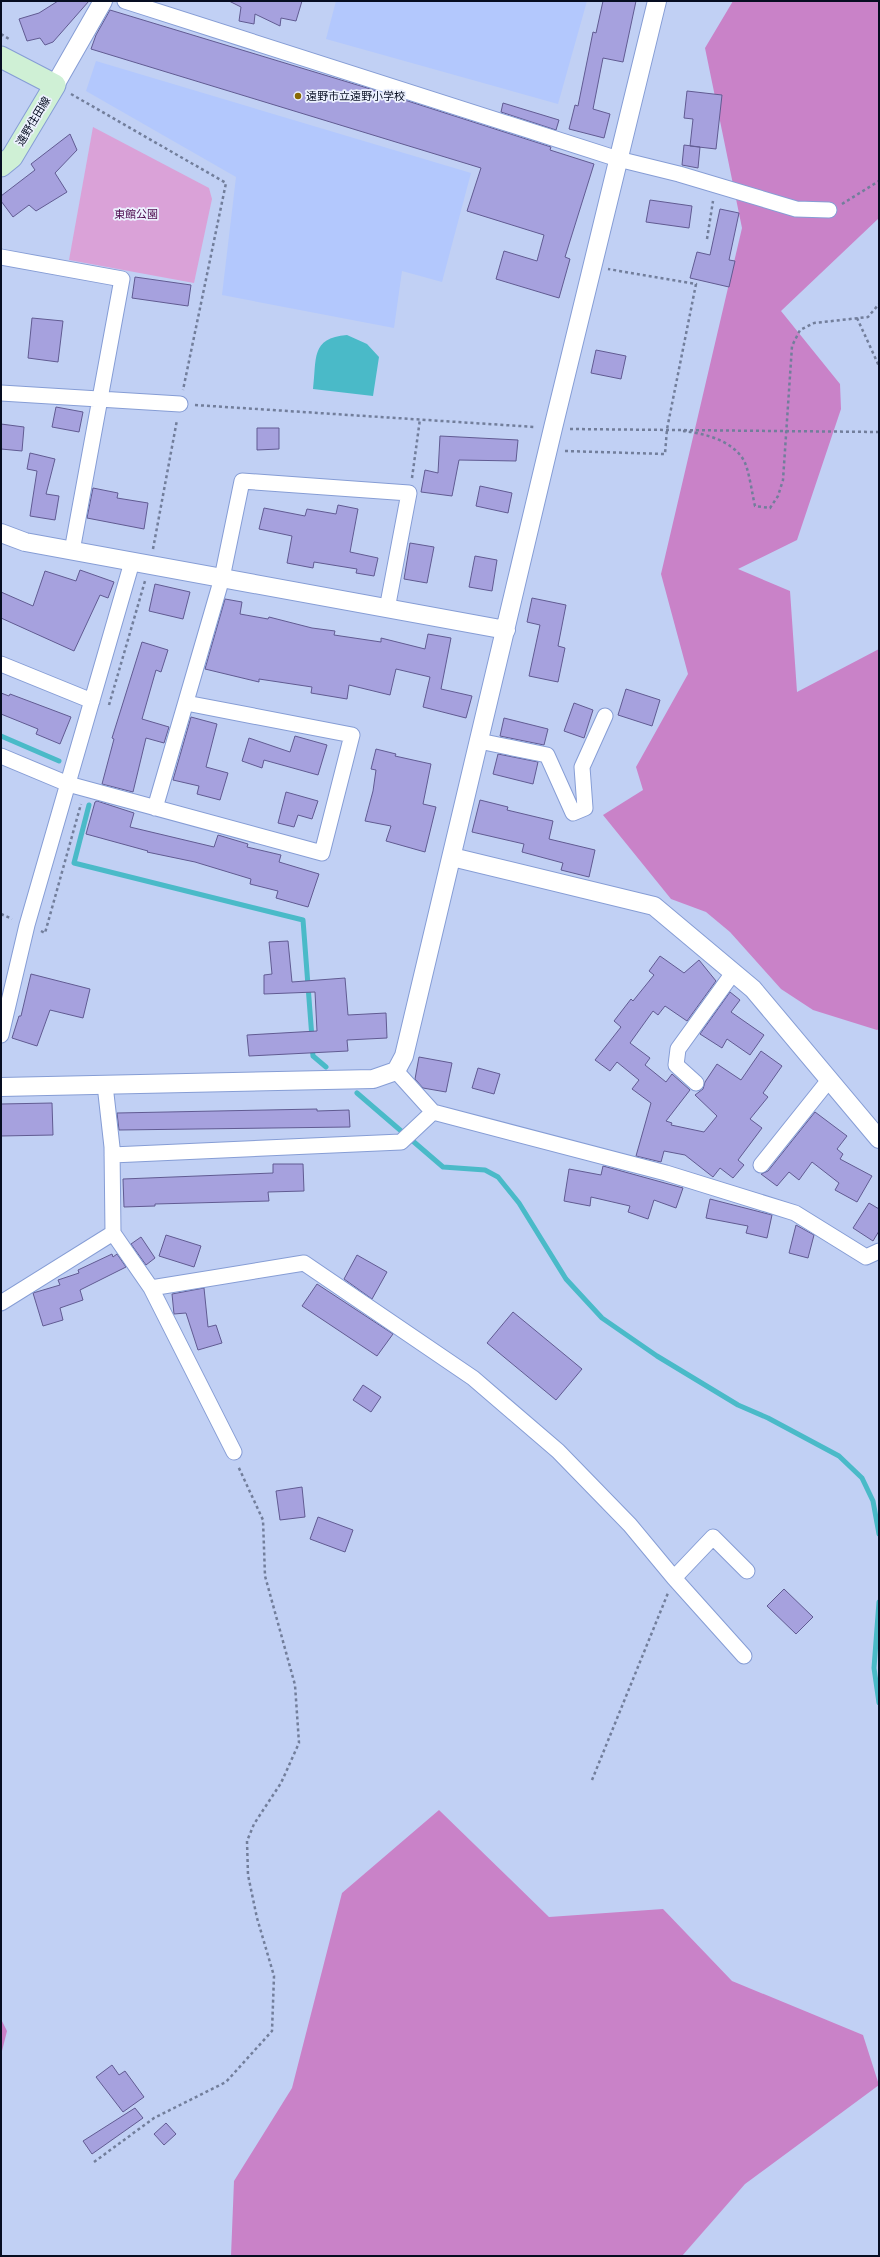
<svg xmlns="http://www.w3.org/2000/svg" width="880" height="2257" viewBox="0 0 880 2257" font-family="'Noto Sans','Noto Sans JP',sans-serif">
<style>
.built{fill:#b3c8fd}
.green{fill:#daa2d8}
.forest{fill:#c982c8}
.water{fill:#4abac8}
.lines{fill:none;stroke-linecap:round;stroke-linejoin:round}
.stream{stroke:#4abac8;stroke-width:5}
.building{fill:#a6a1de;stroke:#615b92}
.minor-casing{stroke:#869dd5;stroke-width:17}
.tertiary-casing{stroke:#869dd5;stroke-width:20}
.secondary-casing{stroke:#869dd5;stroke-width:23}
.path{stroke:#727e9b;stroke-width:2.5;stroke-dasharray:3 3;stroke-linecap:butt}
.minor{stroke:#fff;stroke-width:15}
.tertiary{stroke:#fff;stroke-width:18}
.secondary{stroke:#cff0d5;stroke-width:21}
.poi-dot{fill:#896906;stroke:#ecf1fe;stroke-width:1.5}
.labels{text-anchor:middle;stroke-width:3.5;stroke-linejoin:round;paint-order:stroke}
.poi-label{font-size:11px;fill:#060d21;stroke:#ecf1fe;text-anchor:start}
.street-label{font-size:11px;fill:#060d21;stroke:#ecf1fe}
.park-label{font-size:11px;fill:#4d0a4e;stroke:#ecf1fe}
</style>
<rect width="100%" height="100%" fill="#c1d0f4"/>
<path class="built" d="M336 1H587L558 104 326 39Z
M96 61 471 173 442 282 402 271 394 328 222 295 236 177 86 91Z"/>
<path class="green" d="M93 127 209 188 212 199 194 283 69 260Z"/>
<path class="forest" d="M733 1H879V218L781 311 840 384 841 409 797 540 738 569 790 591 797 692 879 649V1029L877 1030 813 1010 781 989 730 932 706 912 671 899 603 815 643 790 636 767 688 674 661 574 742 228 705 48Z
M439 1810 549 1917 663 1909 732 1981 863 2035 879 2085 745 2184 682 2256H231L234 2181 292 2088 342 1893Z
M1 2019 7 2031 1 2055Z"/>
<path class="water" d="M347 335 367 344 379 357 373 396 313 389C317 359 310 338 347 335Z"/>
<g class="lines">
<path class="stream" d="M1 736 59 761
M89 805 74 863 303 920 312 1038
M312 1046 313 1056 326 1067
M357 1093 443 1167 485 1170 498 1177 519 1203 566 1279 602 1318 657 1356 738 1405 768 1418 839 1456 862 1478 873 1501 879 1534
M879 1602 874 1668 879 1703"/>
</g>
<path class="building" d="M58 1H89L53 42 45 45 40 38 27 41 19 19 39 13Z
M229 1H302L296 21 281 18 280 26 255 14 254 24 239 21 241 7Z
M603 1H636L623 62 603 58 593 109 610 114 604 138 569 129 575 105 578 106 593 32 596 33Z
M110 10 364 87 551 147 550 150 594 164 565 257 570 259 559 298 496 279 504 251 537 261 544 235 467 211 481 168 91 49 96 35Z
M687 91 722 95 716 149 690 146 693 119 684 118Z
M503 103 559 120 556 130 501 112Z
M70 134 77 150 55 173 67 192 36 211 29 205 13 217 1 201V196L35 170 31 164Z
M684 145 700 147 698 168 682 165Z
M650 200 692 206 689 228 646 222Z
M720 209 739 213 729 260 735 261 729 287 690 278 697 252 710 255Z
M135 277 191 285 188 306 132 298Z
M32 318 63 321 58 362 28 358Z
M596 350 626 356 621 379 591 373Z
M56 407 83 412 79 432 52 427Z
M1 424 24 427 22 451 1 449Z
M257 428H279V449L257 450Z
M440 436 518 440 516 461 459 460 452 496 421 492 425 470 438 473Z
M30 453 55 459 46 494 59 496 55 520 30 516 37 471 27 469Z
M480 486 512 493 508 513 476 506Z
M93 488 118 493 117 498 148 503 144 529 87 518Z
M338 505 358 509 350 552 378 558 374 576 356 573 357 569 314 562 313 568 287 563 292 536 259 529 264 508 305 516 307 509 336 514Z
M410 543 434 547 427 583 404 579Z
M475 556 497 560 492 591 469 587Z
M80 570 114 582 108 598 100 595 74 651 1 618V592L33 606 45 571 76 581Z
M155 584 190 592 183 619 149 611Z
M532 598 566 605 558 646 565 648 558 682 529 676 540 625 527 622Z
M225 599 242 602 240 614 268 619 269 617 312 628 335 631 334 635 381 642V638L425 649 428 634 451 638 441 689 472 696 466 718 423 707 430 677 396 669 390 695 349 685 347 699 311 693 312 687 259 679V682L205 669Z
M142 642 168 650 161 672 156 670 142 719 169 727 164 743 146 738 133 792 102 784 114 739 112 738Z
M626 689 660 700 652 726 618 715Z
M1 693 9 696 10 694 71 717 60 744 36 734 38 729 1 714Z
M574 703 593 710 584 738 564 731Z
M191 717 217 724 206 767 228 773 220 800 197 794 199 786 173 780Z
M504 718 548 729 544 745 500 736Z
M295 736 327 745 318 775 264 760 262 768 242 761 249 738 290 752Z
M376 749 396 754 395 756 431 764 423 804 436 807 425 852 386 841 391 826 365 821 373 791 376 770 371 769Z
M498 754 538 762 533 784 493 774Z
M286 792 318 801 312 819 298 815 294 827 278 823Z
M480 800 508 807 507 810 553 821 549 839 595 850 589 877 561 870 563 863 522 852 524 844 472 832Z
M97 801 134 813 130 827 214 847 218 835 248 844 247 847 281 855 279 862 319 874 308 907 276 898 278 891 250 884 251 879 195 862 147 852 148 851 86 834 95 802Z
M288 941 292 982 345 978 348 1015 386 1013 387 1038 347 1040 348 1051 249 1056 247 1035 317 1031 315 992 264 994V975L272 974 269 942Z
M660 956 684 973 699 960 716 981 687 1021 665 1006 658 1015 653 1011 630 1043 650 1058 645 1065 666 1082 672 1074 690 1090 666 1121 672 1123 671 1125 704 1132 717 1116 695 1095 703 1089 705 1082 717 1064 741 1080 761 1051 782 1066 763 1093 768 1097 750 1119 762 1128 738 1160 744 1165 733 1178 720 1168 713 1177 685 1155 664 1151 661 1162 636 1156 651 1103 632 1089 639 1080 617 1062 610 1071 595 1060 621 1027 614 1021 631 999 633 1001 654 975 649 971Z
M31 974 90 989 83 1018 50 1010 37 1046 12 1038 19 1016H21Z
M730 992 740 1000 731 1012 764 1035 750 1055 727 1039 722 1048 700 1034Z
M419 1057 452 1063 446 1092 423 1088 415 1079Z
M478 1068 500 1074 494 1094 472 1088Z
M52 1103 53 1135 1 1136V1104Z
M317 1109V1111L349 1110 350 1127 119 1130 117 1113Z
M815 1112 847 1136 837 1149 843 1154 840 1159 872 1176 857 1202 835 1190 839 1183 812 1162 799 1180 789 1172 777 1186 761 1174 768 1171Z
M273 1164H303L304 1191 268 1192 269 1201 155 1204V1206L124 1207 123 1179 273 1173Z
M603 1166 683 1188 676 1208 654 1200 648 1219 628 1212 630 1206 591 1197 590 1206 564 1201 569 1169 601 1175Z
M710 1199 772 1215 767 1238 746 1233 748 1226 706 1218Z
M869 1203 879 1209V1231L873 1241 853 1228Z
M796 1225 814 1235 808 1258 789 1253Z
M166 1235 201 1246 194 1267 159 1256Z
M141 1237 155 1258 146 1265 131 1244Z
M112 1254 113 1257 117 1254 126 1267 80 1290 83 1300 60 1308 63 1320 43 1326 33 1293 60 1285 58 1280 79 1273 78 1270Z
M357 1255 387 1272 372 1299 344 1279Z
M317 1284 393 1334 377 1356 302 1306Z
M204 1288 208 1327 216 1325 222 1343 198 1350 186 1313 174 1314 172 1294Z
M513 1312 582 1369 556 1400 487 1343Z
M363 1385 381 1397 371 1412 353 1400Z
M302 1487 305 1517 280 1520 276 1491Z
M318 1517 353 1530 345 1552 310 1539Z
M784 1589 813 1617 796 1634 767 1606Z
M112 2065 119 2075 125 2071 144 2097 123 2112 96 2077Z
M135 2108 143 2118 92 2154 83 2141Z
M166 2123 176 2134 164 2145 154 2134Z"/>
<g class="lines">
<defs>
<path id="minor" d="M125 1 618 159 679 174 796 209 829 210
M1 257 122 279 72 551
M1 393 180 404
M1 664 92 701
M479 741 547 755 573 813 585 808 582 767 605 716
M1 756 68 784 322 853 352 735 186 703
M155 808 222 578 242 481 409 493 387 609
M1 1035 27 925 132 562
M396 1071 433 1112
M696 1083 676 1065 678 1049 733 973
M105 1085 112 1147 113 1233 151 1288 234 1452
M112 1155 401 1142 433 1112 666 1173 795 1213 866 1257 879 1251
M761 1165 829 1080
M151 1288 304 1263 473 1378 558 1451 630 1525 674 1578 744 1656
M1 1303 113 1233
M674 1578 713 1537 747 1571"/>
<path id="tertiary" d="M55 85 103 1
M1 533 25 542 506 630
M452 857 654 906 753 989 879 1139
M1 1087 373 1079 396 1071 404 1056 553 428 657 1"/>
<path id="secondary" d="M1 57 55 85 12 157 1 166"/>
</defs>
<use href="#minor" class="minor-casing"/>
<use href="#tertiary" class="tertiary-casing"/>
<use href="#secondary" class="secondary-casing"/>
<path class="path" d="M1 34 9 39
M71 94 226 183 183 390
M842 204 879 181
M707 239 713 201
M857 318 879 366
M195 405 535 427
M570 429 879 432
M683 431C703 433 731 440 743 459 749 468 752 494 755 506L770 508 778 496 783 480 792 346 800 330 814 323 868 317 879 304
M565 451 665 454 667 429 696 284 608 269
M412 478 420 419
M153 549 177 420
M109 705 145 581
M1 914 12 919
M41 931 45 933 81 804
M592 1780 668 1593
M94 2162 154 2118 226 2082 272 2031 274 1976 257 1918 248 1875 247 1841 254 1824 281 1783 299 1743 295 1685 265 1576 263 1520 238 1466"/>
<use href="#minor" class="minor"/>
<use href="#tertiary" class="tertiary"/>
<use href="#secondary" class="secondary"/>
</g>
<circle class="poi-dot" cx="298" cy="96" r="4"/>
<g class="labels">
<g class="poi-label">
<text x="306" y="100">遠野市立遠野小学校</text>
</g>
<g class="street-label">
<text transform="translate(33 121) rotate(-59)" y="4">遠野住田線</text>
</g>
<g class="park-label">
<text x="136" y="218">東館公園</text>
</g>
</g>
<rect width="880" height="2257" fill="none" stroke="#060d21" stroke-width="4"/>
</svg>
